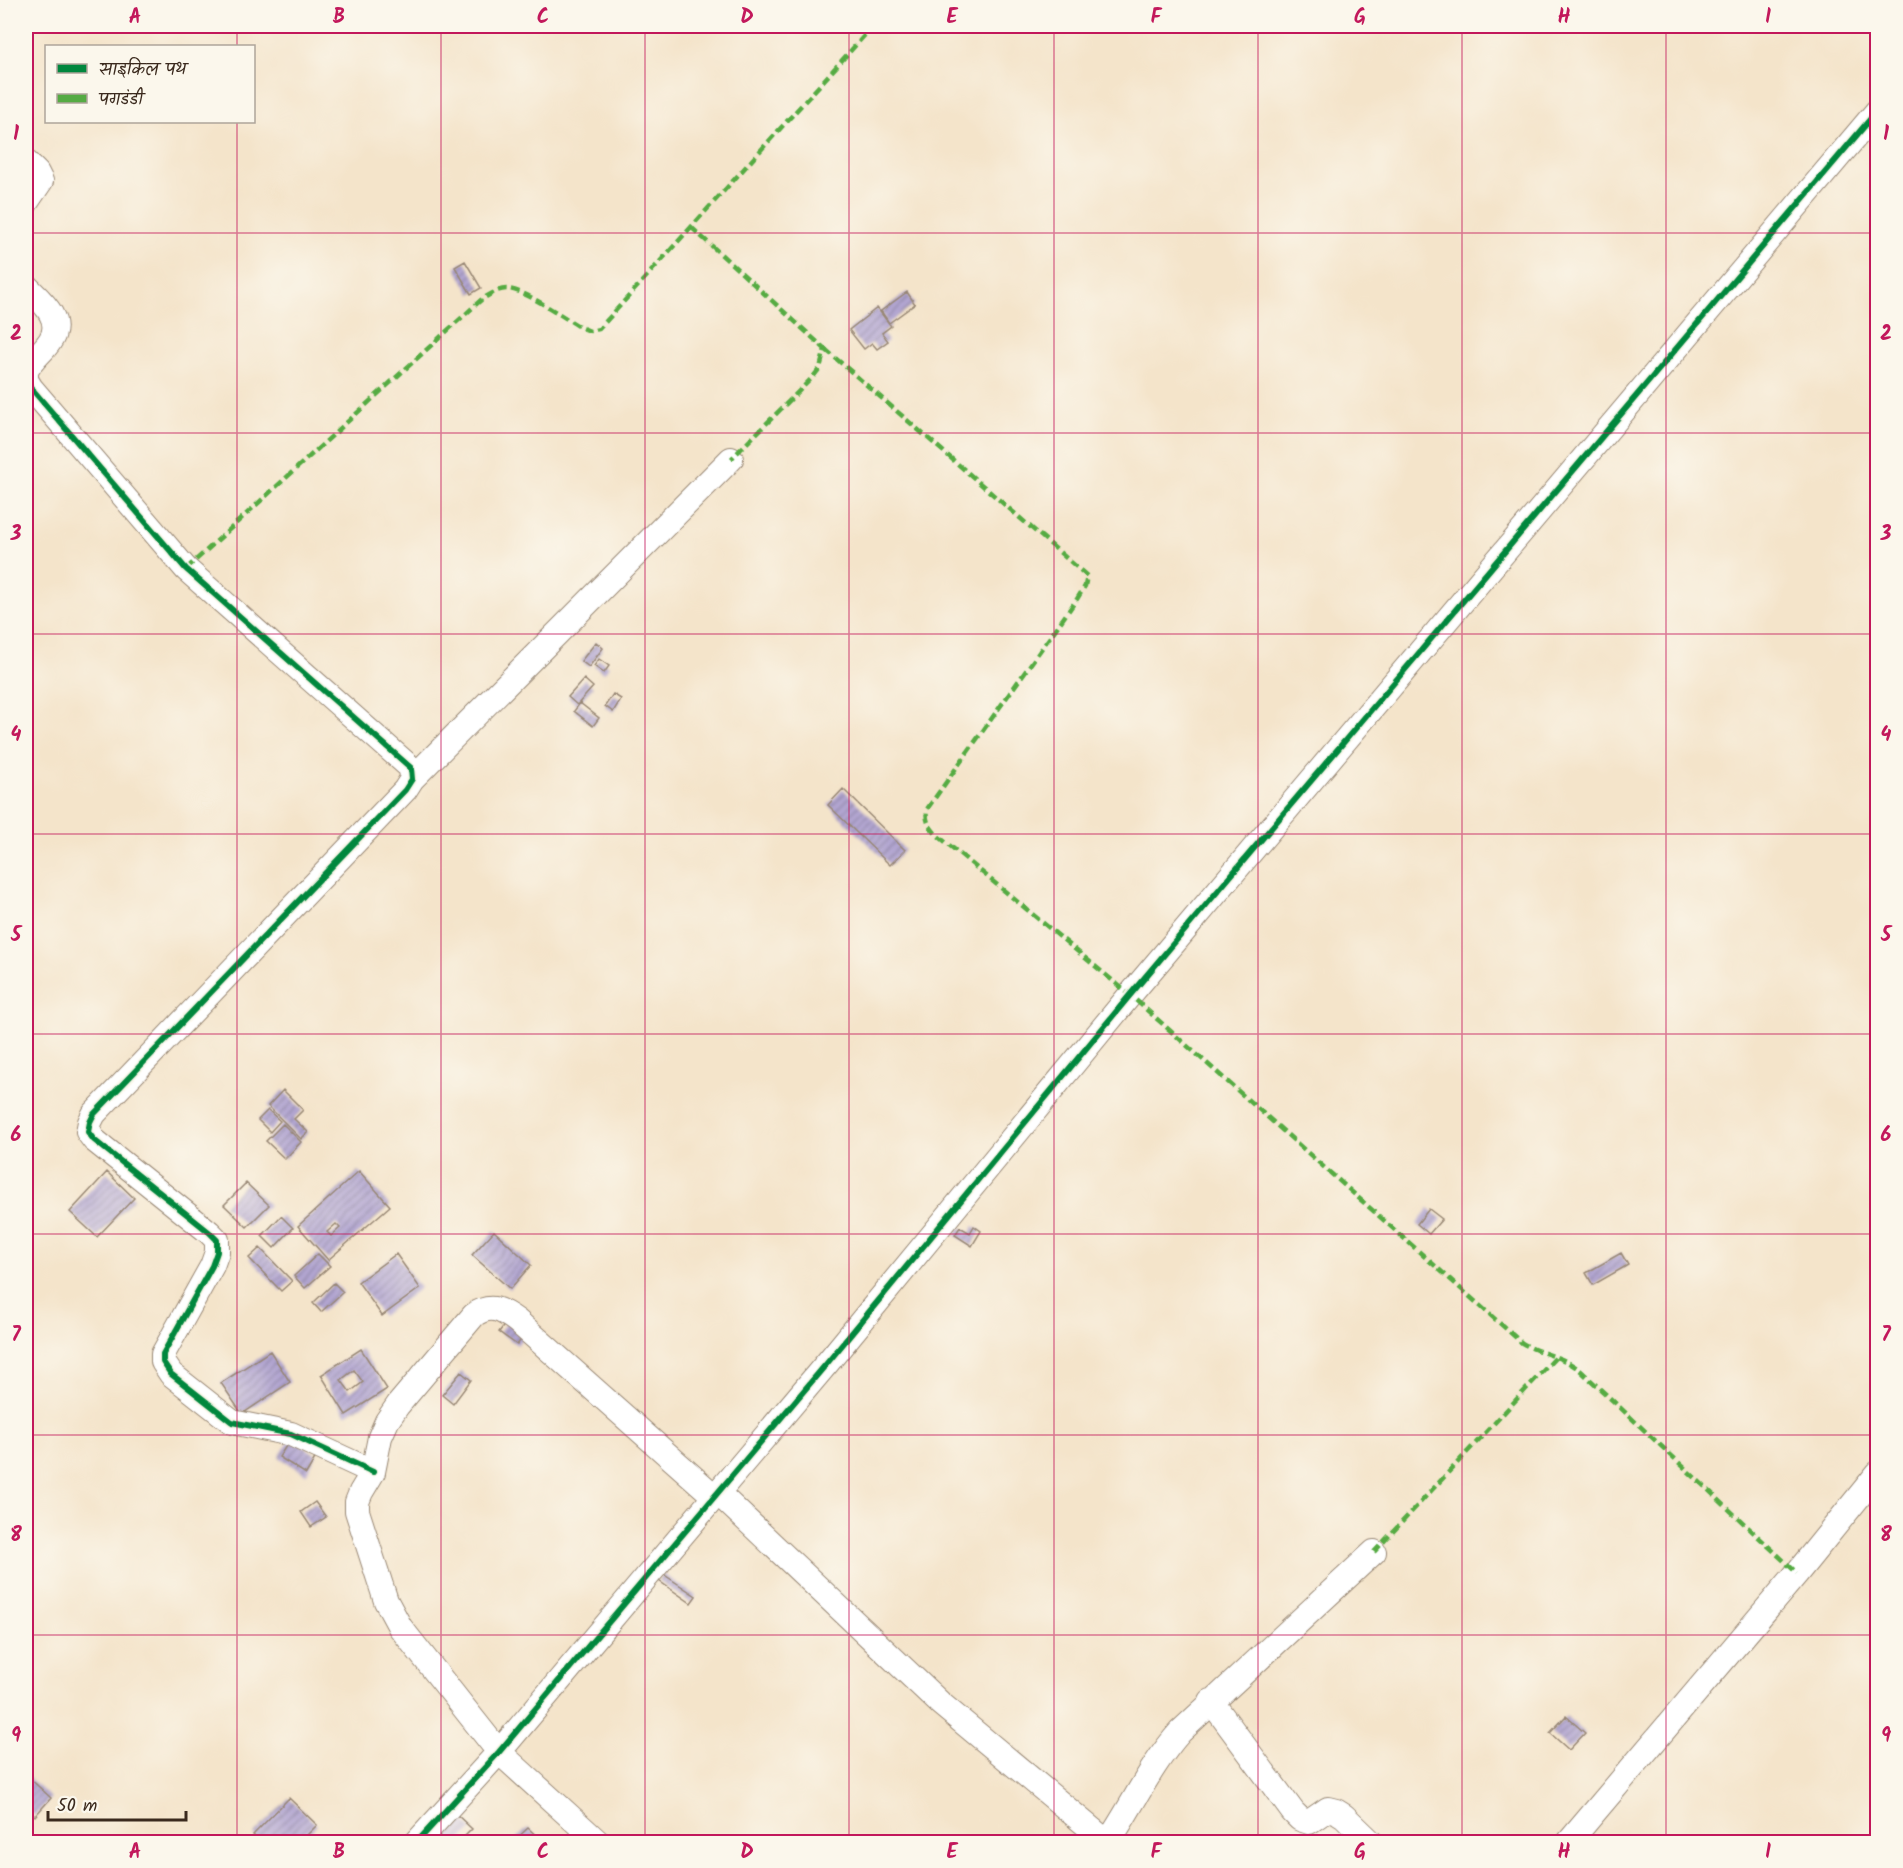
<svg xmlns="http://www.w3.org/2000/svg" width="1903" height="1868" viewBox="0 0 1903 1868" font-family="Kalam,'Playpen Sans Deva',sans-serif">
<style>
.building{fill:url(#building-hatch);fill-rule:evenodd}
.lines{fill:none;stroke-linecap:round;stroke-linejoin:round}
.minor-casing{stroke:#988774;stroke-width:26}
.minor{stroke:#fff;stroke-width:24}
.quiet{stroke:#55ab43;stroke-width:4.5;stroke-dasharray:9 4.5;stroke-linecap:butt}
.cycleway-casing{stroke:#fbf7ec;stroke-width:10}
.cycleway{stroke:#00873e;stroke-width:6}
.grid{fill:none;stroke:#c2185b;stroke-width:1.5;stroke-opacity:0.55}
.neatline{fill:none;stroke:#c2185b;stroke-width:2}
.grid-label{font-size:20px;text-anchor:middle;font-weight:bold;fill:#c2185b}
</style>
<defs>
<pattern id="building-hatch" width="6" height="6" patternUnits="userSpaceOnUse" patternTransform="scale(1.5)"><rect width="6" height="6" fill="#b2a6d1"/><path d="M-1 1l2-2M0 6l6-6M5 7l2-2" fill="none" stroke="#9287a9"/></pattern>
</defs>
<rect width="100%" height="100%" fill="#fbf7ec"/>
<filter id="ink" filterUnits="userSpaceOnUse"><feTurbulence type="fractalNoise" baseFrequency=".0167" numOctaves="2"/><feDisplacementMap in="SourceGraphic" scale="12" xChannelSelector="R" yChannelSelector="G"/><feConvolveMatrix kernelMatrix="1 2 1 2 8 2 1 2 1" color-interpolation-filters="sRGB"/></filter>
<filter id="wash" filterUnits="userSpaceOnUse"><feTurbulence type="fractalNoise" baseFrequency=".008" numOctaves="4" result="noise"/><feDisplacementMap in="SourceGraphic" scale="24" xChannelSelector="R" yChannelSelector="G"/><feGaussianBlur stdDeviation="1.35" result="paint"/><feColorMatrix in="noise" values="0 0 0 0 0 0 0 0 0 0 0 0 0 0 0 0 0 1.4 0 .05"/><feComposite in="paint" operator="in"/></filter>
<g filter="url(#wash)">
<rect width="100%" height="100%" fill="#f4e4ca"/>
<g id="blocks">
<path class="building" d="M465 261 481 288 471 294 455 267Z
M907 292 915 304 889 323 881 311Z
M877 308 891 326 882 333 888 341 877 349 872 343 864 349 849 330Z
M596 642 603 648 589 667 581 661Z
M599 659 609 666 604 673 594 666Z
M584 679 593 687 577 705 568 697Z
M613 694 621 699 613 712 605 706Z
M580 703 599 718 593 726 574 711Z
M843 789 905 850 890 865 828 805Z
M283 1090 303 1110 294 1119 308 1132 301 1139 268 1106Z
M268 1110 280 1121 270 1132 258 1120Z
M283 1124 301 1142 285 1159 266 1141Z
M359 1171 390 1206 328 1260 298 1226ZM336 1224 340 1228 331 1236 327 1232Z
M107 1172 134 1198 97 1237 70 1212Z
M246 1183 269 1205 247 1227 224 1205Z
M1429 1209 1442 1219 1429 1234 1417 1224Z
M281 1216 293 1228 274 1248 262 1236Z
M974 1226 981 1231 972 1246 955 1235 960 1227 970 1233Z
M494 1231 531 1265 510 1289 472 1255Z
M260 1248 292 1281 281 1291 249 1258Z
M1621 1253 1628 1265 1593 1285 1586 1273Z
M318 1254 330 1266 305 1288 294 1276Z
M396 1254 420 1288 382 1316 358 1282Z
M334 1283 343 1292 321 1312 313 1303Z
M508 1320 526 1333 517 1345 499 1332Z
M361 1349 387 1389 346 1415 321 1375ZM354 1370 363 1382 350 1392 341 1380Z
M270 1351 290 1382 242 1414 221 1383Z
M461 1372 471 1380 453 1404 442 1395Z
M291 1438 317 1455 306 1474 279 1457Z
M315 1502 326 1517 311 1527 301 1512Z
M663 1574 696 1596 691 1603 659 1581Z
M1566 1716 1585 1733 1569 1750 1550 1733Z
M26 1775 51 1798 35 1816 26 1808Z
M289 1798 317 1825 300 1842H261L253 1835Z
M455 1813 472 1829 459 1842H438L432 1836Z
M528 1828 543 1842H513Z"/>
</g>
</g>
<g filter="url(#ink)">
<use href="#blocks" fill-opacity="0" stroke="#988774" stroke-width="1.5"/>
<g class="lines">
<defs>
<path id="minor" d="M26 162 37 173 41 181 26 203
M26 286C40 300 65 319 50 341 43 352 32 359 26 371
M26 373V380L31 388 186 569 411 768 412 779 405 790 94 1114 90 1122 88 1132 94 1140 209 1232 217 1240V1252L212 1266 163 1354V1362L171 1374 232 1422 291 1434 373 1472
M412 779 731 459
M718 1493 941 1704 1107 1842
M1211 1701 1293 1812 1300 1819 1309 1822 1328 1809 1336 1811 1344 1816 1371 1842
M417 1842 499 1752 828 1362 1130 995 1878 110
M598 1842 499 1752 400 1627 386 1601 357 1511V1502L361 1492 373 1472 380 1437 387 1421 398 1405 474 1315C491 1303 502 1310 517 1321L714 1496
M1108 1842C1133 1805 1150 1766 1180 1732L1374 1552
M1569 1842 1797 1573 1878 1473"/>
</defs>
<use href="#minor" class="minor-casing"/>
<use href="#minor" class="minor"/>
<path class="quiet" d="M691 227 825 349 820 368 813 377 731 459
M825 349 1087 576 1085 586 1077 599 927 809C925 821 929 826 937 835L1130 995 1522 1343C1544 1356 1560 1354 1581 1371L1797 1573
M186 569 481 300C489 295 499 288 508 289 525 290 563 317 580 327L590 331 599 329 873 26
M1374 1552 1557 1356"/>
<defs>
<path id="cycleway" d="M26 373V380L31 388 186 569 411 768 412 779 405 790 94 1114 90 1122 88 1132 94 1140 209 1232 217 1240V1252L212 1266 163 1354V1362L171 1374 232 1422 291 1434 373 1472
M417 1842 499 1752 828 1362 1130 995 1878 110"/>
</defs>
<use href="#cycleway" class="cycleway-casing"/>
<use href="#cycleway" class="cycleway"/>
</g>
</g>
<path class="grid" d="M237 26V46M441 26V1842M645 26V1842M849 26V1842M1054 26V1842M1258 26V1842M1462 26V1842M1666 26V1842M237 122V1842M26 233H1878M26 433H1878M26 634H1878M26 834H1878M26 1034H1878M26 1234H1878M26 1435H1878M26 1635H1878"/>
<rect width="1903" height="1868" fill="none" stroke="#fbf7ec" stroke-width="66"/>
<rect x="45" y="45" width="210" height="78" fill="#fbf7ec" stroke="#aea59a" stroke-width="1.5"/>
<rect x="57" y="64" width="30" height="9" fill="#00873e" stroke="#aea59a" stroke-width="1.5"/>
<text x="99" y="75" font-size="18" fill="#3b2a1e">साइकिल पथ</text>
<rect x="57" y="94" width="30" height="9" fill="#55ab43" stroke="#aea59a" stroke-width="1.5"/>
<text x="99" y="105" font-size="18" fill="#3b2a1e">पगडंडी</text>
<path d="M48 1811v9h138v-9" fill="none" stroke="#3b2a1e" stroke-width="3"/>
<text x="57" y="1811" font-size="18" fill="#3b2a1e" stroke="#fbf7ec" stroke-width="4.5" paint-order="stroke">50 m</text>
<rect x="33" y="33" width="1837" height="1802" class="neatline"/>
<g class="grid-label">
<text x="135" y="23">A</text>
<text x="339" y="23">B</text>
<text x="543" y="23">C</text>
<text x="747" y="23">D</text>
<text x="952" y="23">E</text>
<text x="1156" y="23">F</text>
<text x="1360" y="23">G</text>
<text x="1564" y="23">H</text>
<text x="1768" y="23">I</text>
<text x="16" y="140">1</text>
<text x="1886" y="140">1</text>
<text x="16" y="340">2</text>
<text x="1886" y="340">2</text>
<text x="16" y="540">3</text>
<text x="1886" y="540">3</text>
<text x="16" y="741">4</text>
<text x="1886" y="741">4</text>
<text x="16" y="941">5</text>
<text x="1886" y="941">5</text>
<text x="16" y="1141">6</text>
<text x="1886" y="1141">6</text>
<text x="16" y="1341">7</text>
<text x="1886" y="1341">7</text>
<text x="16" y="1541">8</text>
<text x="1886" y="1541">8</text>
<text x="16" y="1742">9</text>
<text x="1886" y="1742">9</text>
<text x="135" y="1858">A</text>
<text x="339" y="1858">B</text>
<text x="543" y="1858">C</text>
<text x="747" y="1858">D</text>
<text x="952" y="1858">E</text>
<text x="1156" y="1858">F</text>
<text x="1360" y="1858">G</text>
<text x="1564" y="1858">H</text>
<text x="1768" y="1858">I</text>
</g>
</svg>
